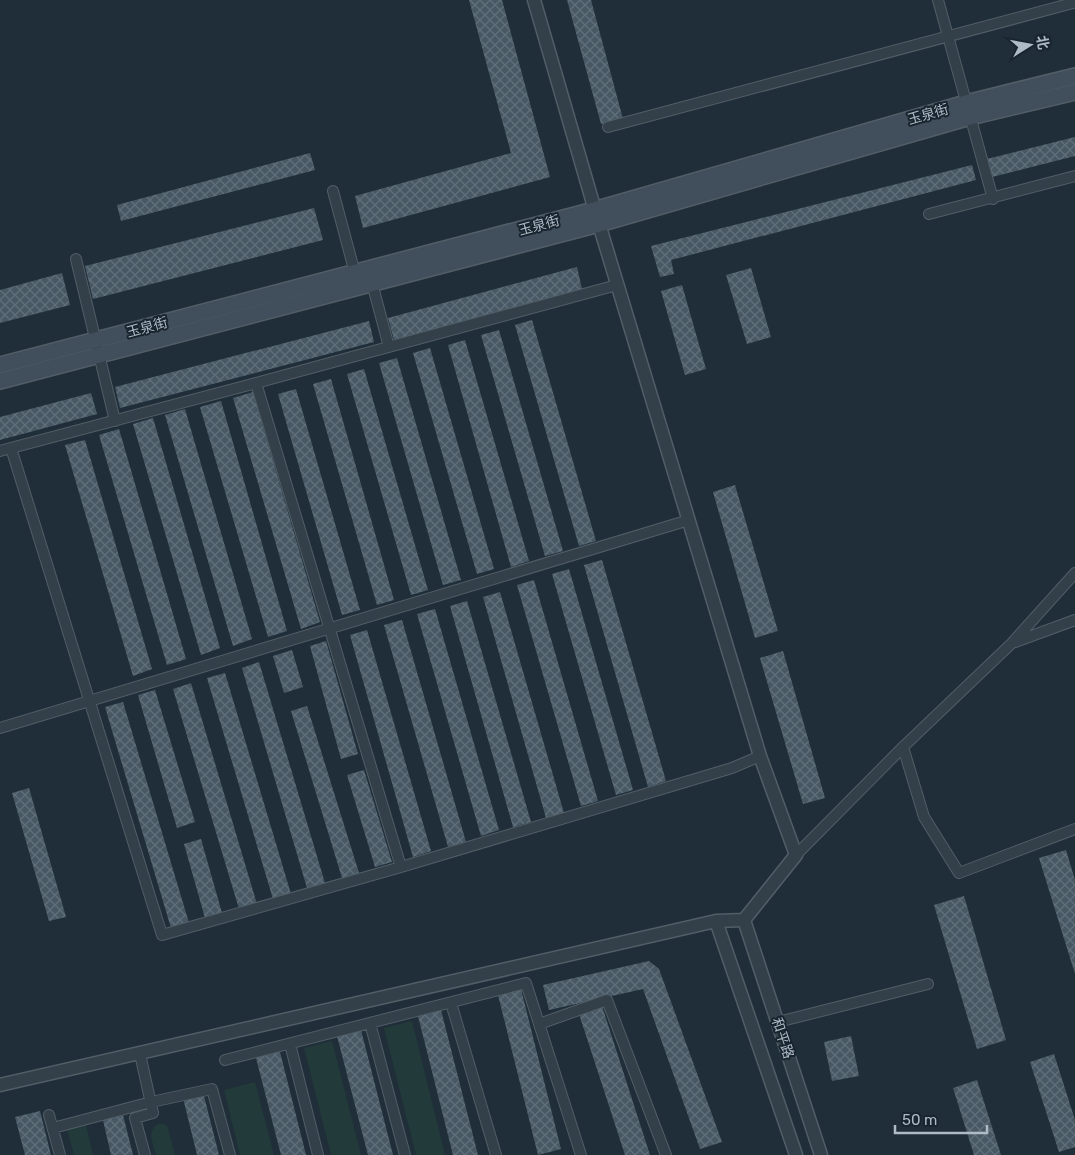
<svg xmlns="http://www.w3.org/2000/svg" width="1075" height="1155" viewBox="0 0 1075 1155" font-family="Rubik,'Noto Sans SC',sans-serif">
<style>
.grass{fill:#223a39}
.building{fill:url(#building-cross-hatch)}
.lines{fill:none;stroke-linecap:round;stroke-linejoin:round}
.minor-casing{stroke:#515e67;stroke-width:12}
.tertiary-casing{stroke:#515e67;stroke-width:15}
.secondary-casing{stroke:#515e67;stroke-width:18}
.minor{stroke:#334049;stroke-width:10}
.tertiary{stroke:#334049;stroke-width:12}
.secondary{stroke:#414f5c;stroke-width:15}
.labels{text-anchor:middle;stroke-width:4;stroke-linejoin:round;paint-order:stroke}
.street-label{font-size:14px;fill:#aebbc6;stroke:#19252e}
</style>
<defs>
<pattern id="building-cross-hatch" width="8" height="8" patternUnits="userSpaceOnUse" patternTransform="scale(1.25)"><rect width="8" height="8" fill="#485965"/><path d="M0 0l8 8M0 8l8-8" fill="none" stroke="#606f7a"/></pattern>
</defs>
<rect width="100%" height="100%" fill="#202e39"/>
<path class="grass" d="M412 1021 445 1155H416L384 1028Z
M332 1041 361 1155H331L304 1048Z
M255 1082 274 1155H240L224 1090Z
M158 1124H165L168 1128 175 1155H156C153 1143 146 1131 158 1124Z
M86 1125 93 1155H74L67 1129Z"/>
<path class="building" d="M469 0H502L550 177 363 228 355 196 511 153Z
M567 0H591L623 119 601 124Z
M1075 137V156L992 177 987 159Z
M310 153 315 170 121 221 117 205Z
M972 165 976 180 671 260 674 274 660 277 651 246Z
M314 208 323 240 93 299 85 266Z
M577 267 582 289 394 340 388 318Z
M751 268 771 337 747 344 726 275Z
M62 273 70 305 0 323V290Z
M682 285 706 369 685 375 661 291Z
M532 320 596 541 579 546 515 325Z
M369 321 374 342 120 408 115 387Z
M499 330 563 551 545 556 481 335Z
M465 340 529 561 511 567 448 345Z
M430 348 494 569 477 574 413 353Z
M397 358 461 580 443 585 379 363Z
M364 369 428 590 411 595 347 374Z
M331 379 394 600 377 605 313 384Z
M296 389 360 610 342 615 278 394Z
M253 392 320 622 301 629 233 398Z
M91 393 97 414 0 440V417Z
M221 401 287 631 268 637 200 407Z
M185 409 252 639 233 646 165 415Z
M153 418 220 648 201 655 133 424Z
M119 429 186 659 167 665 99 435Z
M85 440 152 669 133 676 65 445Z
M735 485 778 631 755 638 713 492Z
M602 560 666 781 648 787 584 565Z
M569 569 633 790 616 795 552 574Z
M534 580 598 801 581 806 517 585Z
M500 592 564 813 546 818 483 597Z
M467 601 531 822 513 827 450 606Z
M435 609 499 830 481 836 417 614Z
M402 620 466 842 448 847 384 625Z
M367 630 431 851 413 857 350 635Z
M326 641 358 754 341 759 310 646Z
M292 650 303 687 284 693 273 656Z
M783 651 825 798 803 804 760 658Z
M259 662 325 883 307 888 242 668Z
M225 673 291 894 273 899 207 678Z
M191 683 257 904 239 909 173 689Z
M155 690 195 822 177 828 138 695Z
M123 702 189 923 171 928 105 707Z
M307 706 359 873 342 878 291 711Z
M364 770 392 862 375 867 347 775Z
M29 788 66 917 49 921 12 793Z
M201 839 222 913 205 918 184 844Z
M1066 850 1075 880V974L1039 858Z
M964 896 1006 1040 977 1049 934 905Z
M649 961 659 969 722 1142 700 1149 643 989 549 1010 543 985Z
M521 989 561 1149 538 1155 498 995Z
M602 1006 650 1155H625L579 1014Z
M441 1010 478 1155H453L418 1016Z
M361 1030 393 1155H368L337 1036Z
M851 1036 859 1076 832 1081 824 1042Z
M279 1048 306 1155H281L255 1054Z
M1054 1054 1075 1120V1147L1059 1152 1030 1062Z
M977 1080 1001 1155H974L953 1088Z
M203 1092 219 1155H197L183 1098Z
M40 1111 51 1155H25L15 1117Z
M123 1115 133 1155H111L103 1120Z"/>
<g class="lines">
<defs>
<path id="minor" d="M938 0 993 199
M608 127 1073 3 1072 0
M333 191 356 277
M929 214 1075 176
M76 259 115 421
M372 283 389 347
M11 448 162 935 401 867 732 768 760 756
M0 451 256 383
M1015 642 1075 620
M0 728 689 520
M903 747 924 817 959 873 1075 829
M796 855 903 747 1012 643 1075 573
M401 867 256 383 617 285
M451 1003 496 1155
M778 1022 928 984
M370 1023 405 1155
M539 1024 607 1000 666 1155
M290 1044 318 1155
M140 1054 153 1113 135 1118 145 1155
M225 1060 526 983 581 1155
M49 1115 60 1155
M53 1128 151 1102 212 1089 230 1155"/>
<path id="tertiary" d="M744 920 821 1155
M716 921 796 1155
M0 1085 716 921 744 920 796 855 760 756 599 224 534 0"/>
<path id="secondary" d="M0 365 594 210 966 103 1075 76
M0 381 599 224 970 117 1075 92"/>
</defs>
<use href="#minor" class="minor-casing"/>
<use href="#tertiary" class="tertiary-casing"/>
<use href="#secondary" class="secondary-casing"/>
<use href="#minor" class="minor"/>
<use href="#tertiary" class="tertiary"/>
<use href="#secondary" class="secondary"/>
</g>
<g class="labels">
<g class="street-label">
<text transform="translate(928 114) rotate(-16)" y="5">玉泉街</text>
<text transform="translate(539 225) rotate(-15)" y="5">玉泉街</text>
<text transform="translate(147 327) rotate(-15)" y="5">玉泉街</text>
<text transform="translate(783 1038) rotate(72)" y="5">和平路</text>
</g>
</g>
<g transform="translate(1030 45) rotate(79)" stroke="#19252e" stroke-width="4" paint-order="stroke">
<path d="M0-4L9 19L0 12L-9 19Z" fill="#aebbc6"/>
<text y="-8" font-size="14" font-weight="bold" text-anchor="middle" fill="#aebbc6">北</text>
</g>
<path d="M895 1125v8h92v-8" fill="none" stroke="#aebbc6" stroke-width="2.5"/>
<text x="902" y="1125" font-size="15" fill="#aebbc6" stroke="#19252e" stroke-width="4" paint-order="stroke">50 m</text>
</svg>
